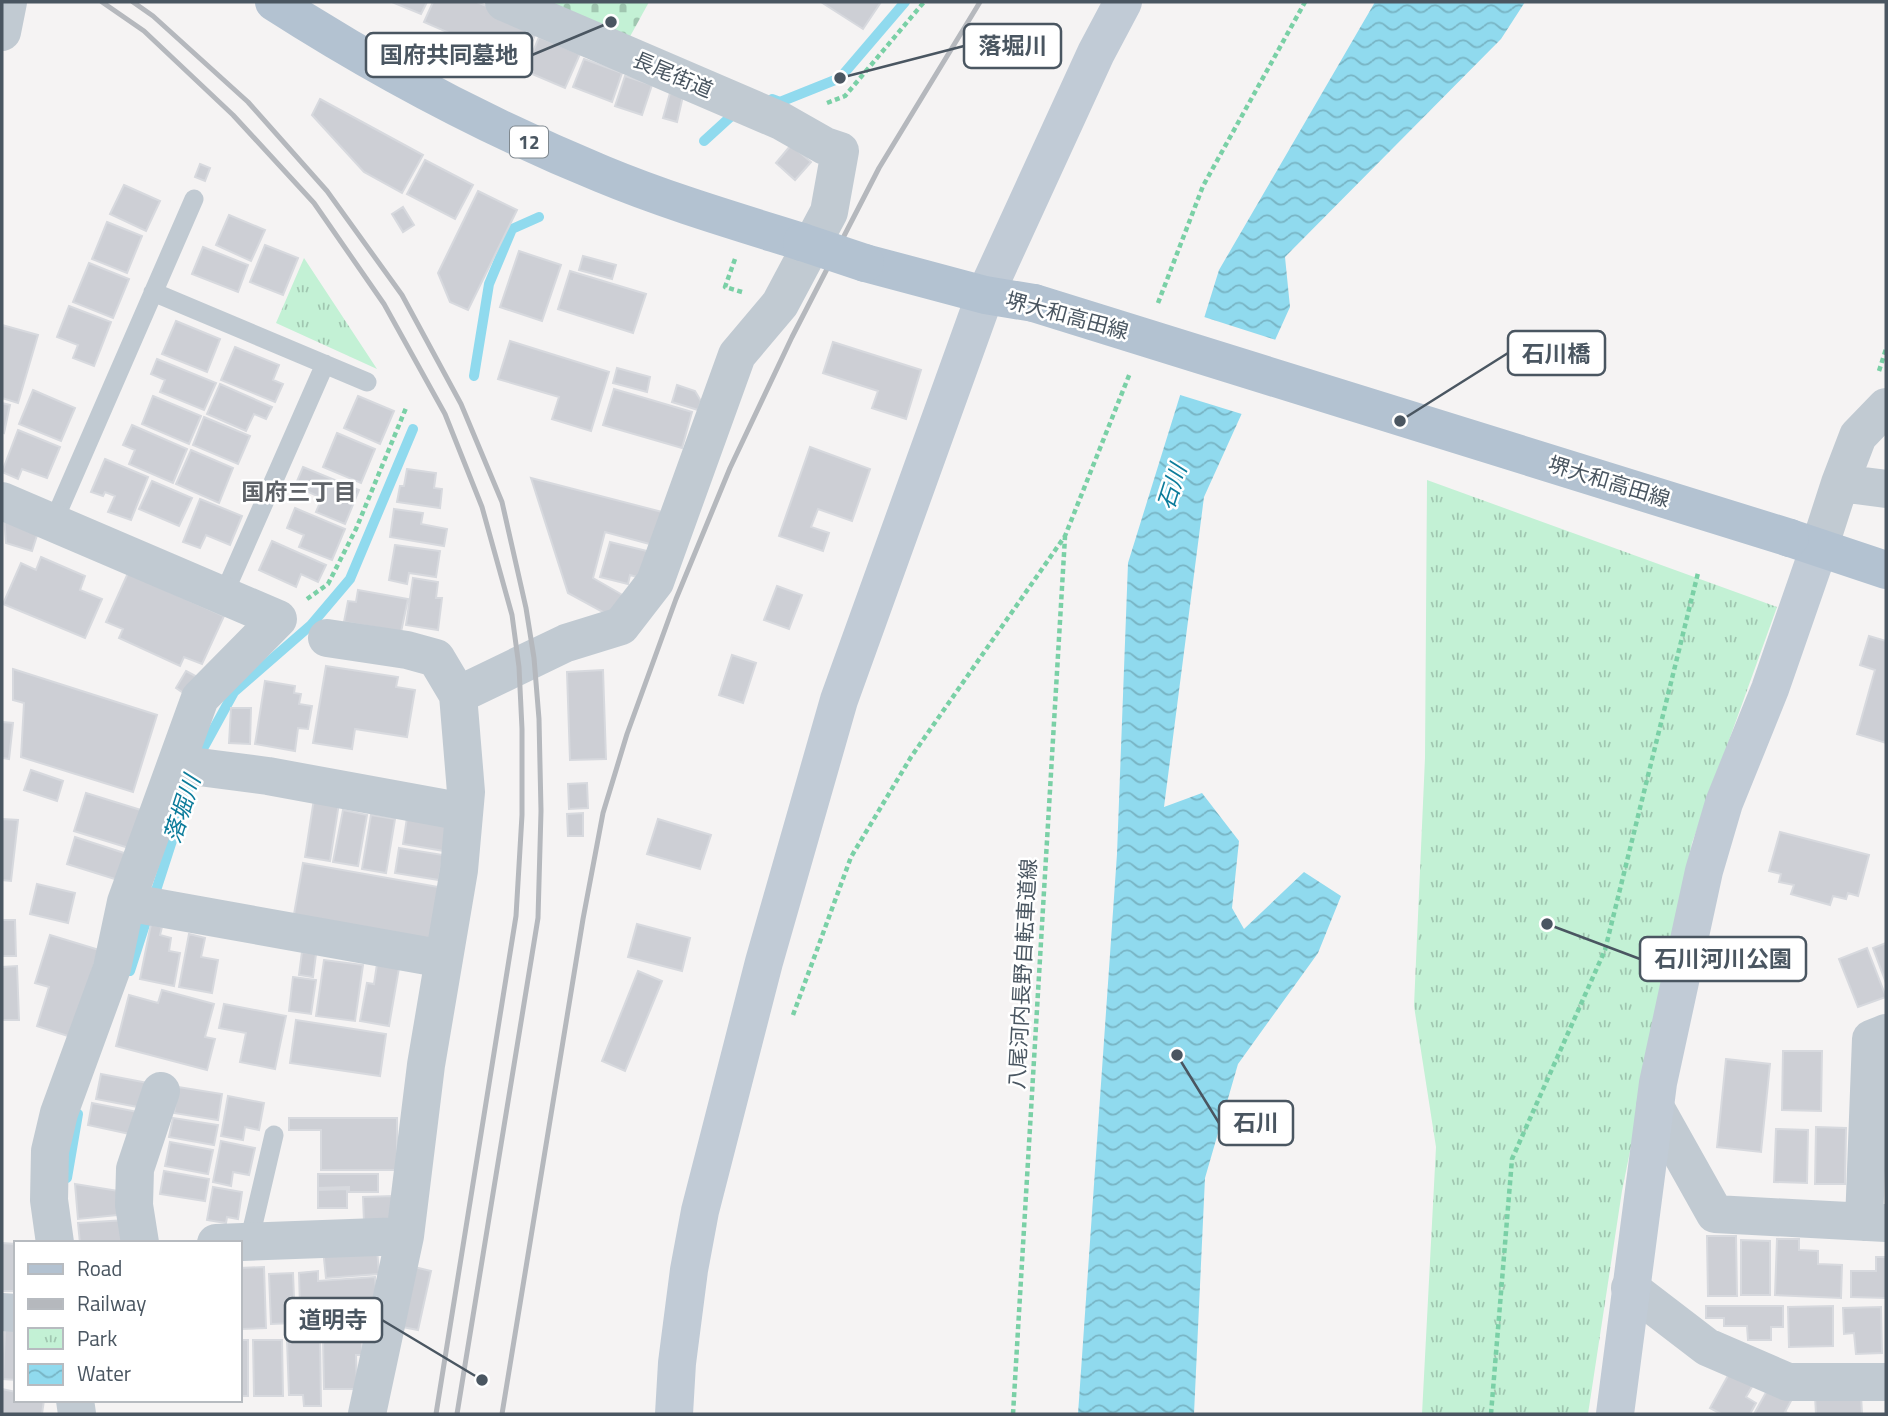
<svg xmlns="http://www.w3.org/2000/svg" width="1888" height="1416" viewBox="0 0 1888 1416" font-family="'Titillium Web','Noto Sans JP',sans-serif">
<style>
.cemetery{fill:url(#cemetery-stones)}
.park{fill:url(#park-tufts)}
.water{fill:url(#water-waves)}
.pier{fill:#f5f3f3}
.lines{fill:none;stroke-linecap:round;stroke-linejoin:round}
.stream{stroke:#90daee;stroke-width:10}
.building{fill:#cdcfd5;stroke:#d7d9de;stroke-width:2}
.path{stroke:#7ad0a6;stroke-width:4.5;stroke-dasharray:5 3.5;stroke-linecap:butt}
.lane{stroke:#c1cad2;stroke-width:19}
.street{stroke:#c1cad2;stroke-width:38}
.secondary{stroke:#c1cbd6;stroke-width:38}
.primary{stroke:#b3c2d1;stroke-width:38}
.rail{stroke:#b5b8bd;stroke-width:5}
.primary-bridge{stroke:#b3c2d1;stroke-width:38}
.labels{text-anchor:middle;stroke-width:5;stroke-linejoin:round;paint-order:stroke}
.shield{fill:#fff;stroke:#808990;stroke-width:2}
.shield-label{font-size:19px;font-weight:bold;fill:#4a5661}
.street-label{font-size:21px;fill:#4a5661;stroke:#fff}
.water-label{font-size:23px;font-style:italic;fill:#0c7c9b;stroke:#fff}
.neighbourhood-label{font-size:23px;font-weight:bold;fill:#5f6368;stroke:#fff}
.leader{fill:none;stroke:#4a5661;stroke-width:2.5}
.callout-dot{fill:#4a5661;stroke:#fff;stroke-width:2.5}
.callout{fill:#fff;stroke:#4a5661;stroke-width:2.5}
.callout-label{font-size:23px;text-anchor:middle;font-weight:bold;fill:#4a5661}
</style>
<defs>
<pattern id="cemetery-stones" width="16" height="16" patternUnits="userSpaceOnUse" patternTransform="scale(1.75)"><rect width="16" height="16" fill="#c3f1d5"/><path d="M2 7V4a2 2 0 0 1 4 0v3zM10 15v-3a2 2 0 0 1 4 0v3z" fill="#a0c6b0"/></pattern>
<pattern id="park-tufts" width="24" height="20" patternUnits="userSpaceOnUse" patternTransform="scale(1.75)"><rect width="24" height="20" fill="#c3f1d5"/><path d="M3 7l-1-3M5 7V3M7 7l1-3M15 17l-1-3M17 17v-4M19 17l1-3" fill="none" stroke="#a0c6b0"/></pattern>
<pattern id="water-waves" width="16" height="10" patternUnits="userSpaceOnUse" patternTransform="scale(1.75)"><rect width="16" height="10" fill="#90daee"/><path d="M0 5q4-4 8 0t8 0" fill="none" stroke="#78b4c4"/></pattern>
</defs>
<rect width="100%" height="100%" fill="#f5f3f3"/>
<path class="cemetery" d="M541 2H649L627 42Z"/>
<path class="park" d="M304 258 377 369 276 323Z
M1427 480 1777 607 1692 843 1622 1191 1588 1414H1422L1436 1147 1414 1006 1425 758Z"/>
<path class="water" d="M1375 2H1525L1501 39 1285 257 1290 307 1204 497 1164 807 1202 793 1239 841 1232 908 1244 929 1304 872 1341 896 1318 953 1238 1064 1205 1178 1194 1414H1078L1117 854 1128 563 1219 270Z"/>
<path class="pier" d="M1201 316 1279 341 1245 415 1177 394Z"/>
<g class="lines">
<path class="stream" d="M772 99 780 102 840 78 905 2
M704 141 738 110
M474 376 489 284 512 229 539 217
M130 971 200 754 234 692 311 625 350 579 413 429
M67 1178 78 1114"/>
</g>
<path class="building" d="M392 2H427L421 14Z
M433 2H477L538 28 522 65 424 22Z
M821 2H881L863 29Z
M539 37 580 54 565 88 525 71Z
M584 59 622 73 612 102 573 87Z
M625 76 652 85 642 115 615 106Z
M670 93 683 96 677 122 663 118Z
M320 99 423 155 402 193 364 172 312 115Z
M791 145 811 162 795 180 776 163Z
M425 160 473 185 455 219 407 194Z
M200 164 210 168 205 181 195 177Z
M124 185 160 201 146 231 110 214Z
M478 191 517 210 468 310 450 302 438 273Z
M403 207 414 225 403 232 392 214Z
M229 215 265 230 251 261 216 245Z
M107 222 142 236 127 273 92 259Z
M265 245 298 258 283 295 250 282Z
M203 247 248 265 238 292 192 274Z
M519 251 561 265 542 321 500 307Z
M583 256 616 265 612 279 579 270Z
M89 263 129 279 113 318 73 302Z
M570 271 646 294 633 333 558 309Z
M69 306 111 322 94 366 73 358 78 345 57 337Z
M176 321 220 339 207 372 162 354Z
M2 325 38 335 18 403 2 398Z
M510 341 609 372 591 431 552 419 559 397 498 379Z
M833 342 921 370 906 419 872 408 878 391 823 373Z
M235 347 279 365 273 380 283 384 275 402 221 380Z
M157 359 216 383 204 410 160 392 165 380 151 374Z
M617 368 650 377 647 392 613 383Z
M220 384 272 407 266 419 254 414 246 431 207 414Z
M677 385 695 391 701 401 698 410 672 402Z
M614 389 692 412 682 448 603 425Z
M33 390 75 408 61 441 19 424Z
M153 396 201 416 189 444 142 424Z
M358 396 394 411 380 444 344 428Z
M2 403 10 405 4 433 2 432Z
M204 417 250 436 238 464 193 445Z
M132 425 187 449 173 483 129 464 135 450 123 445Z
M18 430 60 447 47 478 22 469 18 479 2 472Z
M337 433 375 449 361 483 323 467Z
M810 447 870 469 852 521 818 509 811 527 829 533 823 551 779 536Z
M191 450 233 468 219 503 176 484Z
M105 459 148 477 131 520 108 512 115 496 105 492 103 496 91 492Z
M303 467 359 490 345 524 316 512 322 498 295 486Z
M407 469 436 473 434 488 442 489 440 508 397 502 400 486H404Z
M531 478 666 513 657 546 605 532 593 578 633 601 621 622 568 593Z
M152 481 192 498 179 526 139 509Z
M200 499 242 516 230 545 206 535 200 548 183 542Z
M295 508 345 529 332 560 299 547 304 535 287 528Z
M394 509 423 513 421 524 447 529 444 546 390 537Z
M4 515 40 526 32 551 6 543Z
M272 541 326 565 318 582 301 574 296 587 259 570Z
M610 542 651 552 644 579 630 575 628 584 600 577Z
M395 545 440 551 436 577 409 573 407 584 389 580Z
M41 557 85 576 80 590 102 599 85 638 3 604 21 563 36 570Z
M128 573 224 616 202 664 184 657 180 666 119 638 123 629 106 622Z
M413 578 438 582 436 598H442L438 630 406 625Z
M777 586 802 595 789 629 764 620Z
M358 590 408 599 401 632 344 622 348 601 356 602Z
M1869 636 1886 641V743L1857 734 1875 670 1860 665Z
M732 655 756 663 743 703 719 695Z
M326 666 398 677 396 687 415 690 407 737 355 729 352 749 313 743Z
M13 669 157 715 133 792 21 757 24 703 13 700Z
M603 670 606 759 570 760 567 672Z
M186 671 199 678 188 696 176 688Z
M265 681 295 686 294 693 301 694 299 704 312 706 308 729 298 728 295 751 255 744Z
M231 708H251L250 744 229 743Z
M2 722 13 723 9 759 2 758Z
M31 770 63 781 57 801 24 790Z
M587 783 588 808 569 809 568 784Z
M86 793 144 811 132 849 74 831Z
M314 799 339 803 330 861 305 857Z
M343 810 367 815 358 866 333 862Z
M583 813V836H568L567 814Z
M371 815 395 819 386 873 362 869Z
M407 818 448 824 444 851 403 844Z
M2 819 18 820 11 881 2 880Z
M658 819 711 835 700 869 647 854Z
M1780 832 1869 855 1858 896 1848 893 1846 899 1833 896 1830 905 1791 894 1794 885 1779 882 1781 874 1769 871Z
M75 837 127 854 118 880 67 864Z
M399 848 443 855 439 880 395 873Z
M303 863 444 888 434 945 293 920Z
M37 884 75 893 68 923 30 914Z
M2 920H15L16 956H2Z
M151 924 162 927 160 935 171 938 169 951 180 953 174 986 140 979Z
M637 924 690 938 682 971 628 957Z
M189 934 205 938 201 957 218 960 212 993 179 987Z
M50 935 99 950 71 1037 37 1026 49 987 35 983Z
M1886 943V983L1873 948Z
M1867 948 1886 997 1858 1007 1839 959Z
M302 952 316 954 313 977 299 975Z
M324 960 363 965 355 1021 316 1016Z
M377 964 399 968 389 1026 360 1021 367 983 374 984Z
M17 966 19 1020H2V967Z
M638 971 662 981 625 1071 602 1061Z
M293 977 316 980 311 1014 289 1011Z
M162 990 214 1004 205 1037 215 1039 207 1070 116 1046 129 995 158 1003Z
M224 1004 286 1016 275 1069 240 1062 246 1033 219 1028Z
M296 1020 386 1034 380 1076 290 1063Z
M1783 1051H1822L1821 1111 1782 1110Z
M1726 1059 1770 1064 1761 1152 1717 1147Z
M101 1074 148 1083 143 1108 96 1099Z
M178 1087 222 1094 218 1120 174 1113Z
M228 1096 264 1103 259 1130 245 1127 243 1140 221 1136Z
M92 1103 143 1113 139 1136 88 1125Z
M173 1118 218 1125 214 1145 169 1137Z
M289 1118H397V1170H321V1130H289Z
M1816 1127 1846 1128 1845 1184H1815Z
M1776 1129 1808 1130 1807 1183 1774 1182Z
M221 1141 255 1148 249 1175 233 1172 231 1186 213 1182Z
M170 1142 213 1150 208 1174 165 1166Z
M164 1171 209 1179 205 1201 160 1194Z
M318 1174H378V1192H349V1187L318 1188Z
M75 1184 125 1192 127 1214 78 1219Z
M213 1187 242 1192 238 1219 227 1217 226 1223 207 1220Z
M347 1189V1208H318V1190Z
M393 1196 394 1220 364 1222 363 1197Z
M126 1220 128 1243H80L78 1223Z
M1707 1236H1736L1737 1296H1708Z
M1777 1239H1799V1250L1818 1251V1264L1842 1265 1841 1298 1775 1295Z
M1741 1240 1770 1241V1295H1741Z
M2 1243 16 1244V1291H2Z
M377 1248 379 1274 326 1278 323 1249Z
M1876 1257H1886V1298L1851 1297V1271H1876Z
M410 1266 431 1271 418 1330 397 1326Z
M264 1267 266 1328 241 1329 240 1268Z
M318 1271V1281L375 1277 377 1301 300 1306 299 1273Z
M293 1273 295 1323 271 1324 269 1274Z
M1706 1306H1783V1327H1771V1340H1748L1747 1326H1724V1318H1706Z
M1833 1306V1346L1789 1347 1788 1307Z
M1881 1307 1882 1353 1856 1354 1854 1333 1844 1334 1843 1308Z
M5 1329 16 1330V1380L3 1379Z
M323 1337H362V1355H356L357 1389H324Z
M320 1339 321 1406H304L303 1395H289L287 1340Z
M240 1340H248V1396H240Z
M253 1340H282L283 1396H254Z
M1730 1372 1753 1385 1746 1397 1756 1403 1750 1414H1721L1710 1408Z
M1769 1387 1792 1399 1785 1412 1790 1414H1754Z
M2 1389 16 1392V1400H44L42 1414H2Z
M1861 1394 1862 1414H1816L1815 1396Z"/>
<g class="lines">
<path class="path" d="M827 103 845 96 924 2
M735 259 725 287 742 292
M1158 303 1203 186 1305 2
M1879 371 1886 349
M307 599 328 584 356 529 406 408
M793 1015 851 857 911 757 1065 536 1130 373
M1013 1414 1065 537
M1491 1414 1512 1159 1605 950 1698 573"/>
<path class="lane" d="M153 292 367 382
M53 523 194 199
M223 596 325 364
M249 1242 274 1135"/>
<path class="street" d="M2 32 8 2
M1840 483 1886 489
M2 501 278 619 200 698 126 902 112 968 59 1113 50 1151 49 1200 55 1243
M1819 548 1840 483 1858 436 1886 407
M327 638 407 650 436 658 458 695
M176 764 268 776 464 812
M126 902 444 959
M1655 1107 1715 1214 1886 1223
M1864 1222 1871 1039 1886 1033
M140 1243 134 1205 135 1169 161 1091
M216 1243 405 1236
M1630 1288 1707 1347 1788 1382H1886
M2 1312 16 1313
M75 1400 77 1414
M367 1414 405 1236 426 1065 459 870 466 792 458 695 566 643 621 626 655 582 737 355 780 304 829 212 840 151 825 146 781 121 504 2"/>
<path class="secondary" d="M674 1414 677 1363 689 1270 700 1211 764 962 839 700 985 295 1096 53 1123 2
M1615 1414 1658 1083 1704 871 1724 803 1770 689 1819 548"/>
<path class="primary" d="M274 2C380 70 485 126 602 174 667 201 735 221 802 242
M865 263 985 295 1034 303
M1790 538 1886 570"/>
<path class="rail" d="M102 2 144 31 233 115 314 203 384 304 445 414 482 507 512 615 519 667 522 729V815L516 916 436 1414
M133 2 153 16 248 102 327 191 402 295 461 404 502 502 526 608 534 658 539 719 541 811 538 918 457 1414
M502 1414 583 919 603 813 627 734 676 599 730 468 792 337 879 168 980 2"/>
<path class="primary-bridge" d="M802 242 865 263
M1034 303 1790 538"/>
</g>
<g class="labels">
<rect class="shield" x="510" y="126.5" width="38" height="31" rx="5"/>
<g class="shield-label">
<text x="529" y="149">12</text>
</g>
<g class="street-label">
<text transform="translate(673 75) rotate(23)" y="7">長尾街道</text>
<text transform="translate(1067 316) rotate(15)" y="7">堺大和高田線</text>
<text transform="translate(1609 482) rotate(17)" y="7">堺大和高田線</text>
<text transform="translate(1023 974) rotate(-87)" y="7">八尾河内長野自転車道線</text>
</g>
<g class="water-label">
<text transform="translate(1172 487) rotate(-72)" y="8">石川</text>
<text transform="translate(182 809) rotate(-72)" y="8">落堀川</text>
</g>
<g class="neighbourhood-label">
<text x="299" y="500">国府三丁目</text>
</g>
</g>
<path class="leader" d="M840 78L964 46M611 22L532 55M1400 421L1508 353M1547 924L1640 959M1177 1055L1219 1123M482 1380L382 1320"/>
<g class="callout-dot">
<circle cx="840" cy="78" r="7"/>
<circle cx="611" cy="22" r="7"/>
<circle cx="1400" cy="421" r="7"/>
<circle cx="1547" cy="924" r="7"/>
<circle cx="1177" cy="1055" r="7"/>
<circle cx="482" cy="1380" r="7"/>
</g>
<g class="callout">
<rect x="964" y="24" width="97" height="44" rx="7"/>
<rect x="366" y="33" width="166" height="44" rx="7"/>
<rect x="1508" y="331" width="97" height="44" rx="7"/>
<rect x="1640" y="937" width="166" height="44" rx="7"/>
<rect x="1219" y="1101" width="74" height="44" rx="7"/>
<rect x="285" y="1298" width="97" height="44" rx="7"/>
</g>
<g class="callout-label">
<text x="1013" y="54">落堀川</text>
<text x="449" y="63">国府共同墓地</text>
<text x="1556" y="362">石川橋</text>
<text x="1723" y="967">石川河川公園</text>
<text x="1256" y="1131">石川</text>
<text x="333" y="1328">道明寺</text>
</g>
<rect width="1888" height="1416" fill="none" stroke="#4a5661" stroke-width="7"/>
<rect x="14" y="1241" width="228" height="161" fill="#ffffff" stroke="#b7bbc0" stroke-width="2"/>
<rect x="28" y="1264" width="35" height="10" fill="#b3c2d1" stroke="#b7bbc0" stroke-width="2"/>
<text x="77" y="1276" font-size="21" fill="#4a5661">Road</text>
<rect x="28" y="1299" width="35" height="10" fill="#b5b8bd" stroke="#b7bbc0" stroke-width="2"/>
<text x="77" y="1311" font-size="21" fill="#4a5661">Railway</text>
<rect x="28" y="1328" width="35" height="21" fill="url(#park-tufts)" stroke="#b7bbc0" stroke-width="2"/>
<text x="77" y="1346" font-size="21" fill="#4a5661">Park</text>
<rect x="28" y="1364" width="35" height="21" fill="url(#water-waves)" stroke="#b7bbc0" stroke-width="2"/>
<text x="77" y="1381" font-size="21" fill="#4a5661">Water</text>
</svg>
